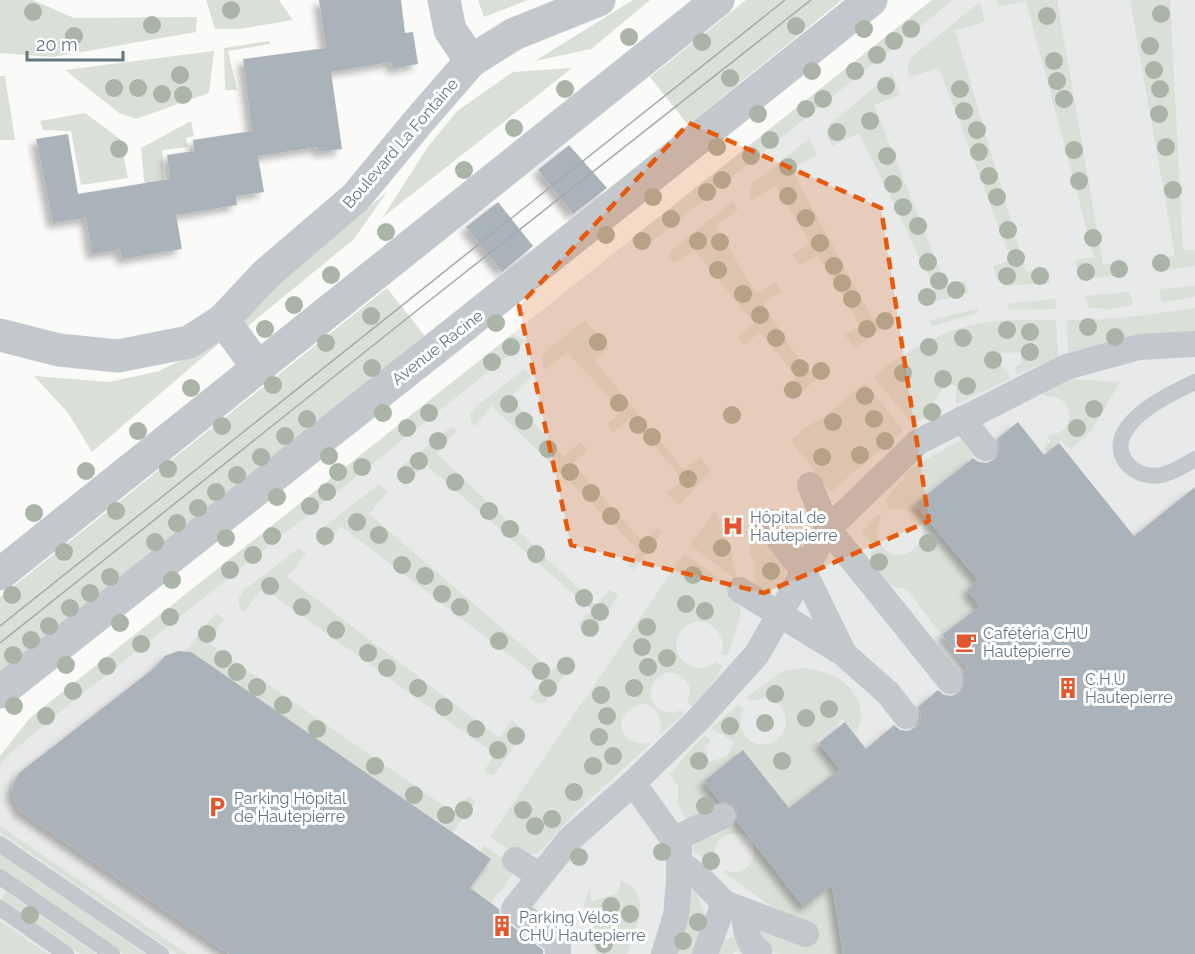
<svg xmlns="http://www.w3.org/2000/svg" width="1195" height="954" viewBox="0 0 1195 954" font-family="Raleway,sans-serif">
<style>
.built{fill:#e8e9e9}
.green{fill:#dadfd7}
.building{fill:#aab3b9;filter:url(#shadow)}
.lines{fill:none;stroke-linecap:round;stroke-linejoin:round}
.service{stroke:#c3c8cc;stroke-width:16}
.pedestrian{stroke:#c3c8cc;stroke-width:26}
.minor{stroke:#c3c8cc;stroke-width:33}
.tertiary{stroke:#c3c8cc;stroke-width:33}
.tram{stroke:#a2aab0;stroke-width:1.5}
.tree{fill:#aab4a7}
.marked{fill:#e8590c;fill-opacity:0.2;stroke:#e8590c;stroke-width:4.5;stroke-dasharray:12 8;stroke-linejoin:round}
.labels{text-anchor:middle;stroke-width:6;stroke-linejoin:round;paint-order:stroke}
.street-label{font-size:16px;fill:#657683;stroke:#fff}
.poi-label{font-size:16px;fill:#657683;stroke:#fff;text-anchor:start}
</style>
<defs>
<filter id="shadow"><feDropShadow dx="-5.5" dy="5.5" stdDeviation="3" flood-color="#0004"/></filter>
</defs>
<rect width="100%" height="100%" fill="#fafaf8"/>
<path class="built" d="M932 0H1195V954H0V756L30 718Z"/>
<path class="green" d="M0 0H33L74 18 197 17 196 32 53 57 0 53Z
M206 0H279L293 20 240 29H215Z
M478 0H528L484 17Z
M633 0H650L591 49 535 61Z
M746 0H842L688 125 650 77Z
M932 0H953L640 251 631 239Z
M997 0H1057L1103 264 1125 263 1126 274 1081 279 1075 260 1094 257 1026 1 998 6Z
M1130 0H1170L1183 250H1195V266L1160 271 1155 269 1154 258 1175 256Z
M980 2 985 22 955 30 1026 272 1046 267 1050 283 1004 286 998 281 993 267 1011 259 939 68 909 77C906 67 908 63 914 55Z
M269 41 271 44 228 51 237 90H225L224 48Z
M214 51 209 93 136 119 119 113 65 70Z
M572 68 383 217 427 148 457 111 513 72Z
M892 73 900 95 874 105 946 286 965 281 969 292 924 305 919 303 917 298 935 289 859 133 832 146 827 135 830 124Z
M0 76H5L15 140H0Z
M85 113 120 139 128 178 81 185 71 131 43 130 40 121Z
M191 121 194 136 186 138 188 147 162 150 164 184 147 188 144 180 141 148Z
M809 139 817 155 791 169 873 319 891 310 894 320 854 349 845 335 860 326 818 255 800 265 793 254 810 243 776 186 751 200 749 194 753 183Z
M387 192 354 239 248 326 240 316Z
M733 201 738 210 715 226 757 294 776 282 782 291 763 304 807 372 825 360 830 369 794 398H789L782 390 797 377 760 332 744 345 737 337 754 323 694 250 677 262 673 263 667 257 672 250Z
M1195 286V297L1162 302 1159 289Z
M387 288 425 336 0 674V597Z
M1130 292 1133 305 1112 309 1089 308 1085 296Z
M1055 299 1057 309 1009 310 1007 304Z
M1195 308V333L1158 334 1068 352 1067 320 1122 318Z
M977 309 978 313 932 326 931 320Z
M585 320 609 348 594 360 683 469 700 457 711 471 679 505 667 493 683 479 630 419 613 432 607 425 622 411 567 352 545 370 543 367 542 356 546 351Z
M1005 320H1056L1058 357 1017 375 1014 368 1021 364V352L1002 353 996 360 1008 371 1010 379 956 404V386L946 385 933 402 943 411 912 424 873 376C917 344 949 325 1005 320Z
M513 334 527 341 51 719 12 752 0 765V756L30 718Z
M224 339 92 452 68 413 34 376 109 382 159 371Z
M524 369 531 376 510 397 564 456 580 442 588 450 573 464 643 542 658 528 662 532 634 570 627 565 640 551 492 406 474 426 471 422 470 414 477 406Z
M1068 379 1120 382 1091 431 1071 449 1061 441 1048 452 1044 447 1050 442 1048 435C1078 434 1077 395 1045 396L1043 393Z
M865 382 903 430 831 492 791 441 805 428 825 416Z
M451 427 457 431 436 453 596 605 610 589 618 596 593 632 587 633 578 625 592 610 425 464 405 486C398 479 398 474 403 465Z
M970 435 982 450 915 504 978 580 1005 637 965 617 942 635 906 589C880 586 864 572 873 545L862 533 878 514 881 517 876 533C888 579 943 542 916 515 908 508 899 508 889 511L885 500 911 468Z
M379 484 388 491 369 514 552 671 568 654 575 660 545 702 539 704 530 698 543 681 341 526 324 548 319 538 323 528Z
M715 511 730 549 738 581 690 545Z
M755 541 767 543C772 550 782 559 784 567 788 584 777 592 761 590L755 584 754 571 756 565 750 555V546Z
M299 548 306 554 287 577 499 738 512 720 525 731 494 775H490L484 771 495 754 263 588 244 612 240 609 238 600 243 591Z
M684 554C704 569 738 585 741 613L728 655 722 654C728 625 693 608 679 635 667 658 698 679 717 661L722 666 717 677 693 707 688 703 690 688C674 652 633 688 659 709 666 714 674 713 681 710L684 714 659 735C668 713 644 692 627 712 611 729 633 751 653 741L575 813 538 853 518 856 490 837Z
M216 613 224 619 208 643 454 813 468 796 476 801 453 832 197 656 185 652Z
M803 668C814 669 826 672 836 677 856 688 870 715 854 734L843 719 816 740 840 769 793 813 743 750 704 781 724 806 688 823 678 803V785L669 775 704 735 711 740 705 748 709 762 727 756 734 742 711 728 738 705 743 709C729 744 776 759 785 727 787 720 785 711 780 706 772 696 761 698 750 701L747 697 783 671Z
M735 819 748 836C730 829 708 839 717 861L713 866 693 851 695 839 715 836Z
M0 826 187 954H177L0 832Z
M753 842 804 907 842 877 852 888 835 903 843 954H780L759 951 751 932 763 928 810 924 772 907 723 872 725 870C745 878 757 861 753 842Z
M484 845 517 869 486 909 416 954 491 859 481 852Z
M0 852 145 954H123L0 868Z
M621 881C655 891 635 932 627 954H596C590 933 577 910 590 890L591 901 617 894Z
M687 890H696L706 917 694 954H675Z
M6 892 96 954H80L1 899Z
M0 921 48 954H0Z
M743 935 758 954H741L735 951 733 954H714L718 941Z"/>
<path class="building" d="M319 0H401L405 33 413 32 418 64 393 69 391 62 331 72 342 149 319 152 317 147 258 156 264 192 236 196 237 205 176 215 182 249 122 259 120 250 92 254 86 218 53 223 36 139 68 134 78 194 170 179 167 155 194 151 193 140 252 131 243 59 326 48Z
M569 145 607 188 573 214 538 170Z
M498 202 533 246 502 272 466 227Z
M1018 422 1044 455 1059 443 1134 536 1195 487V954H843L832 885 804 907 737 821 736 809 731 803 720 802 704 781 743 750 789 808 840 769 819 743 845 722 866 749 894 725 900 730 908 731 916 727 920 722 921 714 918 707 938 690 944 695 952 696 960 692 964 686 965 679 962 672 968 668 942 635 980 606 967 590 978 580 915 504 973 458 979 462 987 463 995 459 999 454 1000 446 997 439Z
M178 651 191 652 197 656 491 859 470 888 499 909 500 915 504 920 543 950V954H229L20 811 12 795 13 784 19 773 153 669 165 656Z"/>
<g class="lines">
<path class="service" d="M1195 382C1173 392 1135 411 1124 433 1111 458 1137 480 1161 475 1173 473 1185 465 1195 459
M0 844 161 954
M0 877 112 954
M0 908 66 954"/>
<path class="pedestrian" d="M962 419 985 448
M810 485 828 529 950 681
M765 521 804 572 844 654
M740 590 844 654 888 693 906 716
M633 783 679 847V880L676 916 664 954
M673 840 723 816
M515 860 540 876
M679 862 701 879 724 903 705 954
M724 903 806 934
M743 910C745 923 746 944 759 951
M558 954V943L514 909 569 840 633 783 697 721 757 654 828 529 918 442 1066 367 1139 347 1195 344"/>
<path class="minor" d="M444 0 450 30 471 61
M223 320 259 369
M0 335 59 350 118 356 189 342 223 320 266 274 356 197 418 122 471 61 514 34 599 0"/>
<path class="tertiary" d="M0 574 718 0
M0 692 446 340 871 0"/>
<path class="tram" d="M0 626 785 0
M0 643 420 308 811 0"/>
</g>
<g class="tree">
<circle cx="231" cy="10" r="9"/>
<circle cx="33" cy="12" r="9"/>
<circle cx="1161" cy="14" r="9"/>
<circle cx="1047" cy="16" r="9"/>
<circle cx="152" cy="25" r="9"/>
<circle cx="796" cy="26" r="9"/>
<circle cx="864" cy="29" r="9"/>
<circle cx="911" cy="29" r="9"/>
<circle cx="74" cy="36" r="9"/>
<circle cx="629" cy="37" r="9"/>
<circle cx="894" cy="41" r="9"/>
<circle cx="702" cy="42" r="9"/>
<circle cx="1150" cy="46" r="9"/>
<circle cx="877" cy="55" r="9"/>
<circle cx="1054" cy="61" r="9"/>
<circle cx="1154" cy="70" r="9"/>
<circle cx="812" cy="71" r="9"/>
<circle cx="855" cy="71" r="9"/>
<circle cx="180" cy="75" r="9"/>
<circle cx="730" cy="78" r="9"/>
<circle cx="1057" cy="81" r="9"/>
<circle cx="886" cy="86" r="9"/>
<circle cx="114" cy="88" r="9"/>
<circle cx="138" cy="88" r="9"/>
<circle cx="565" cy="89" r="9"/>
<circle cx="960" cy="89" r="9"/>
<circle cx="1160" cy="89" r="9"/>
<circle cx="162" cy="94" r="9"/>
<circle cx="183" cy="95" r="9"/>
<circle cx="823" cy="99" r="9"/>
<circle cx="1064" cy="99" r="9"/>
<circle cx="806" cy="109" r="9"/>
<circle cx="964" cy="111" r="9"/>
<circle cx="758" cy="114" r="9"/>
<circle cx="1159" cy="114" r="9"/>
<circle cx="870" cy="121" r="9"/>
<circle cx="514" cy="128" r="9"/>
<circle cx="977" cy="130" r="9"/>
<circle cx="837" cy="132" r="9"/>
<circle cx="770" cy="140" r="9"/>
<circle cx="717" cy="147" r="9"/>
<circle cx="1166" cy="147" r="9"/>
<circle cx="119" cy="149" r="9"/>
<circle cx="1074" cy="150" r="9"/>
<circle cx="979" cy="152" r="9"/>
<circle cx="751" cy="156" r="9"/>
<circle cx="887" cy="156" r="9"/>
<circle cx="788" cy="167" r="9"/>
<circle cx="464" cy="170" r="9"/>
<circle cx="989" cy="176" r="9"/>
<circle cx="722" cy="180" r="9"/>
<circle cx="1079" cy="181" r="9"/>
<circle cx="893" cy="184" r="9"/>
<circle cx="1173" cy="190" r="9"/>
<circle cx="707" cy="192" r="9"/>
<circle cx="788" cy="196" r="9"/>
<circle cx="653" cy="197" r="9"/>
<circle cx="997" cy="197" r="9"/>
<circle cx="903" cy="207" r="9"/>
<circle cx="806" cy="218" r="9"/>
<circle cx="671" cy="219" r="9"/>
<circle cx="918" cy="226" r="9"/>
<circle cx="1008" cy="230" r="9"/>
<circle cx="386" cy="232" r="9"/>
<circle cx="606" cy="235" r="9"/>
<circle cx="1093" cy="238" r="9"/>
<circle cx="642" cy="241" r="9"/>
<circle cx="698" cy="241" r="9"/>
<circle cx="720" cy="242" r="9"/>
<circle cx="820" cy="243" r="9"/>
<circle cx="1016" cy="258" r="9"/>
<circle cx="928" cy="262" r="9"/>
<circle cx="1161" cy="263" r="9"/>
<circle cx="834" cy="266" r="9"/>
<circle cx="1119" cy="269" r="9"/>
<circle cx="718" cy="270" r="9"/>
<circle cx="1086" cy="272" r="9"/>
<circle cx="331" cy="275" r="9"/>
<circle cx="1007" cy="276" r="9"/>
<circle cx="1040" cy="276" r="9"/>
<circle cx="939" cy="281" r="9"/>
<circle cx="842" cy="283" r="9"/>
<circle cx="956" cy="290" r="9"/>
<circle cx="743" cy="294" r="9"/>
<circle cx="927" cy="297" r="9"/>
<circle cx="852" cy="299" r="9"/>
<circle cx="294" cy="305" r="9"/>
<circle cx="760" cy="315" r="9"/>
<circle cx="371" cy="316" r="9"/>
<circle cx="885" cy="321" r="9"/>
<circle cx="496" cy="323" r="9"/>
<circle cx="1088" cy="327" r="9"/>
<circle cx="265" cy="329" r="9"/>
<circle cx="867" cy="329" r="9"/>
<circle cx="1007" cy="330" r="9"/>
<circle cx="1030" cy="332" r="9"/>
<circle cx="1115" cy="337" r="9"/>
<circle cx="776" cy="338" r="9"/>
<circle cx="963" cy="338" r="9"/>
<circle cx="598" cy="342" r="9"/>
<circle cx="326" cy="343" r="9"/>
<circle cx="511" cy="347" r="9"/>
<circle cx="929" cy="347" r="9"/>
<circle cx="1030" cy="352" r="9"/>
<circle cx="993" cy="360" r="9"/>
<circle cx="492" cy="362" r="9"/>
<circle cx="372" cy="368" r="9"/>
<circle cx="800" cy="368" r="9"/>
<circle cx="821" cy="371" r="9"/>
<circle cx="903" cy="373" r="9"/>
<circle cx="943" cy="379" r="9"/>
<circle cx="273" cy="385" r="9"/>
<circle cx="967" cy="386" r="9"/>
<circle cx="191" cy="388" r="9"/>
<circle cx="793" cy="390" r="9"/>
<circle cx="865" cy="396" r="9"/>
<circle cx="619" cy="403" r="9"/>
<circle cx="509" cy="404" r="9"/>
<circle cx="1094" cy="409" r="9"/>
<circle cx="932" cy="412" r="9"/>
<circle cx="383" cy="413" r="9"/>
<circle cx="429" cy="413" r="9"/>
<circle cx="732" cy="415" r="9"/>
<circle cx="307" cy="419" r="9"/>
<circle cx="874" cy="419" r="9"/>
<circle cx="524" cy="421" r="9"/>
<circle cx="833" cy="422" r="9"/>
<circle cx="638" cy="425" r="9"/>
<circle cx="222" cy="426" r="9"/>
<circle cx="407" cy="428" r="9"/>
<circle cx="1077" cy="428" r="9"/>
<circle cx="138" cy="431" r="9"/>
<circle cx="285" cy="436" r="9"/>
<circle cx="652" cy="437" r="9"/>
<circle cx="438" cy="441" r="9"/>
<circle cx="885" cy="441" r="9"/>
<circle cx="548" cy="449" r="9"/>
<circle cx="860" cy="455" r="9"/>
<circle cx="329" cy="456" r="9"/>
<circle cx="261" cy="457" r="9"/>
<circle cx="822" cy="457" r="9"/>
<circle cx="419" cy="461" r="9"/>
<circle cx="362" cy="467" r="9"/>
<circle cx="168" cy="469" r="9"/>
<circle cx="86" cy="471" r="9"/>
<circle cx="338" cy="472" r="9"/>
<circle cx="570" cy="472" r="9"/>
<circle cx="237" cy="475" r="9"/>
<circle cx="406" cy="475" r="9"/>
<circle cx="688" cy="479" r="9"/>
<circle cx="455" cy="482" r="9"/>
<circle cx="216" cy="492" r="9"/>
<circle cx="327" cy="492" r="9"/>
<circle cx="591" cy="493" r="9"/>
<circle cx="277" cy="497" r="9"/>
<circle cx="310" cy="506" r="9"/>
<circle cx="198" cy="508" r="9"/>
<circle cx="116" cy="511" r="9"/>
<circle cx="489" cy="511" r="9"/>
<circle cx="34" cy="513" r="9"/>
<circle cx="611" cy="516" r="9"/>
<circle cx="357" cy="522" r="9"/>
<circle cx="177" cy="523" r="9"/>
<circle cx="510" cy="529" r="9"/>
<circle cx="379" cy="535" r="9"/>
<circle cx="272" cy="536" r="9"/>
<circle cx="325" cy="536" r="9"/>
<circle cx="226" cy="538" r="9"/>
<circle cx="155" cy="542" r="9"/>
<circle cx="928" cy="543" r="9"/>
<circle cx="648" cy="545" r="9"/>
<circle cx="722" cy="548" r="9"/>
<circle cx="64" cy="552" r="9"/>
<circle cx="536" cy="554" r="9"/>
<circle cx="253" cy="555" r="9"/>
<circle cx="879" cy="562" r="9"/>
<circle cx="402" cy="565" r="9"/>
<circle cx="230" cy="570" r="9"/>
<circle cx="771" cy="571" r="9"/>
<circle cx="693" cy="575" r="9"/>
<circle cx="425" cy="576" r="9"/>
<circle cx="110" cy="577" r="9"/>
<circle cx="172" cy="580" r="9"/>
<circle cx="270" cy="586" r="9"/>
<circle cx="90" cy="593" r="9"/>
<circle cx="442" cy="594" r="9"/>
<circle cx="12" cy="595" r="9"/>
<circle cx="584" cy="598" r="9"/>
<circle cx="686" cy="604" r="9"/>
<circle cx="302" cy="607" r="9"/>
<circle cx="460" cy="607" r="9"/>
<circle cx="70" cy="608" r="9"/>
<circle cx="705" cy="611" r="9"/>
<circle cx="600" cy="612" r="9"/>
<circle cx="170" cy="617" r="9"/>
<circle cx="120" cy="623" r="9"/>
<circle cx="49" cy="626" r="9"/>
<circle cx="647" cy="627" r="9"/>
<circle cx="590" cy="628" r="9"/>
<circle cx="336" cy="630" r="9"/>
<circle cx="207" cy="634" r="9"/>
<circle cx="31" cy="640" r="9"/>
<circle cx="499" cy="641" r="9"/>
<circle cx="141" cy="644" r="9"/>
<circle cx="642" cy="647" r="9"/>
<circle cx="368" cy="653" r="9"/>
<circle cx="13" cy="655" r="9"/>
<circle cx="667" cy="658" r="9"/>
<circle cx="223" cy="659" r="9"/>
<circle cx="66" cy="665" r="9"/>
<circle cx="107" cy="666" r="9"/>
<circle cx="566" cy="666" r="9"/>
<circle cx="648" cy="667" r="9"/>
<circle cx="387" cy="668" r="9"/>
<circle cx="541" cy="671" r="9"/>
<circle cx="237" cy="672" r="9"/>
<circle cx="257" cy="687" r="9"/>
<circle cx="418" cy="688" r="9"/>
<circle cx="548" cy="688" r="9"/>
<circle cx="634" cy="688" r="9"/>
<circle cx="73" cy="691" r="9"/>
<circle cx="775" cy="694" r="9"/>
<circle cx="601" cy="695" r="9"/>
<circle cx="283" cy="705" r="9"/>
<circle cx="14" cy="706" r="9"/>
<circle cx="444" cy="707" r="9"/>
<circle cx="829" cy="709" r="9"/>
<circle cx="46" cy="716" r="9"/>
<circle cx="607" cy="716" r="9"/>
<circle cx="806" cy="718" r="9"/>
<circle cx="765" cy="723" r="9"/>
<circle cx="730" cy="726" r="9"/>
<circle cx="317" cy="729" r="9"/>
<circle cx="476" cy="729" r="9"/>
<circle cx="516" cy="736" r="9"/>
<circle cx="599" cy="737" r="9"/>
<circle cx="498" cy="750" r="9"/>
<circle cx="613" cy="756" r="9"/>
<circle cx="699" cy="761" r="9"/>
<circle cx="782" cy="761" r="9"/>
<circle cx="375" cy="766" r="9"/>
<circle cx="593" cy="766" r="9"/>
<circle cx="574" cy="792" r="9"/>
<circle cx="414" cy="795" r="9"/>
<circle cx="705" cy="806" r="9"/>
<circle cx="464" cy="810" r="9"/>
<circle cx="523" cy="810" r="9"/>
<circle cx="446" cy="815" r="9"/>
<circle cx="552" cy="819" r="9"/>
<circle cx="535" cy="826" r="9"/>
<circle cx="662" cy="852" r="9"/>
<circle cx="579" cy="857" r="9"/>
<circle cx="711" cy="861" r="9"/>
<circle cx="611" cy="906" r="9"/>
<circle cx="630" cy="914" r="9"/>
<circle cx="30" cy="915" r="9"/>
<circle cx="698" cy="922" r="9"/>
<circle cx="683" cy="941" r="9"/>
<circle cx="604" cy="944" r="9"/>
</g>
<path class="marked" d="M689 123 881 208 929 521 764 593 571 545 519 306Z"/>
<defs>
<symbol id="hospital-bare" viewBox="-9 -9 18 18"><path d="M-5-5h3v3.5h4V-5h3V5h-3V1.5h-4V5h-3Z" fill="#e4572e" stroke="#fff" stroke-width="2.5" paint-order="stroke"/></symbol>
<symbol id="cafe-bare" viewBox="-9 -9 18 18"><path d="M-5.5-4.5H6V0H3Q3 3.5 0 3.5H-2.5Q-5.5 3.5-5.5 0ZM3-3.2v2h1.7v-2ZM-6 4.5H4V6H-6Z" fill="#e4572e" stroke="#fff" stroke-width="2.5" paint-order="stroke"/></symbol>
<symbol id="building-bare" viewBox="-9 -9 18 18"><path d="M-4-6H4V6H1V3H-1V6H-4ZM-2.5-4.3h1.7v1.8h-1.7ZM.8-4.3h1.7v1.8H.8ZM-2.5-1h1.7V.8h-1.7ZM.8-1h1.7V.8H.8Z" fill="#e4572e" stroke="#fff" stroke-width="2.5" paint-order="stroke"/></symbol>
<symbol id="parking-bare" viewBox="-9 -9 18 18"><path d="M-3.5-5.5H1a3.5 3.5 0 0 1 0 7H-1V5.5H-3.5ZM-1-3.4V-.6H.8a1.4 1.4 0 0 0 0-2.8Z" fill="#e4572e" stroke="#fff" stroke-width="2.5" paint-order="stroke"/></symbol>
</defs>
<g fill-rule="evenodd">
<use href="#hospital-bare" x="718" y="511" width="30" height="30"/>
<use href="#cafe-bare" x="951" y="627" width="30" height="30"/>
<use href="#building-bare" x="1053" y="673" width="30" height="30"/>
<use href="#parking-bare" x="202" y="792" width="30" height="30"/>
<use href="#building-bare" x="487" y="911" width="30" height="30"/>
</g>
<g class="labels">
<g class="street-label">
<text transform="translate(400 143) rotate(-49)" y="6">Boulevard La Fontaine</text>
<text transform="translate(437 347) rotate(-38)" y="6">Avenue Racine</text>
</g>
<g class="poi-label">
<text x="750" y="523">Hôpital de<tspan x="750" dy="18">Hautepierre</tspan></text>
<text x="983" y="639">Cafétéria CHU<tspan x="983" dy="18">Hautepierre</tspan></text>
<text x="1085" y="685">C.H.U<tspan x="1085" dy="18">Hautepierre</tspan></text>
<text x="234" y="804">Parking Hôpital<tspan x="234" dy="18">de Hautepierre</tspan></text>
<text x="519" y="923">Parking Vélos<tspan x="519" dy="18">CHU Hautepierre</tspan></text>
</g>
</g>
<path d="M27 51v9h96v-9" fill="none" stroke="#657683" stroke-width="3"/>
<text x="36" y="51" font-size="18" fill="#657683" stroke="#ffffff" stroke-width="4.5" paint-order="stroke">20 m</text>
</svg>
